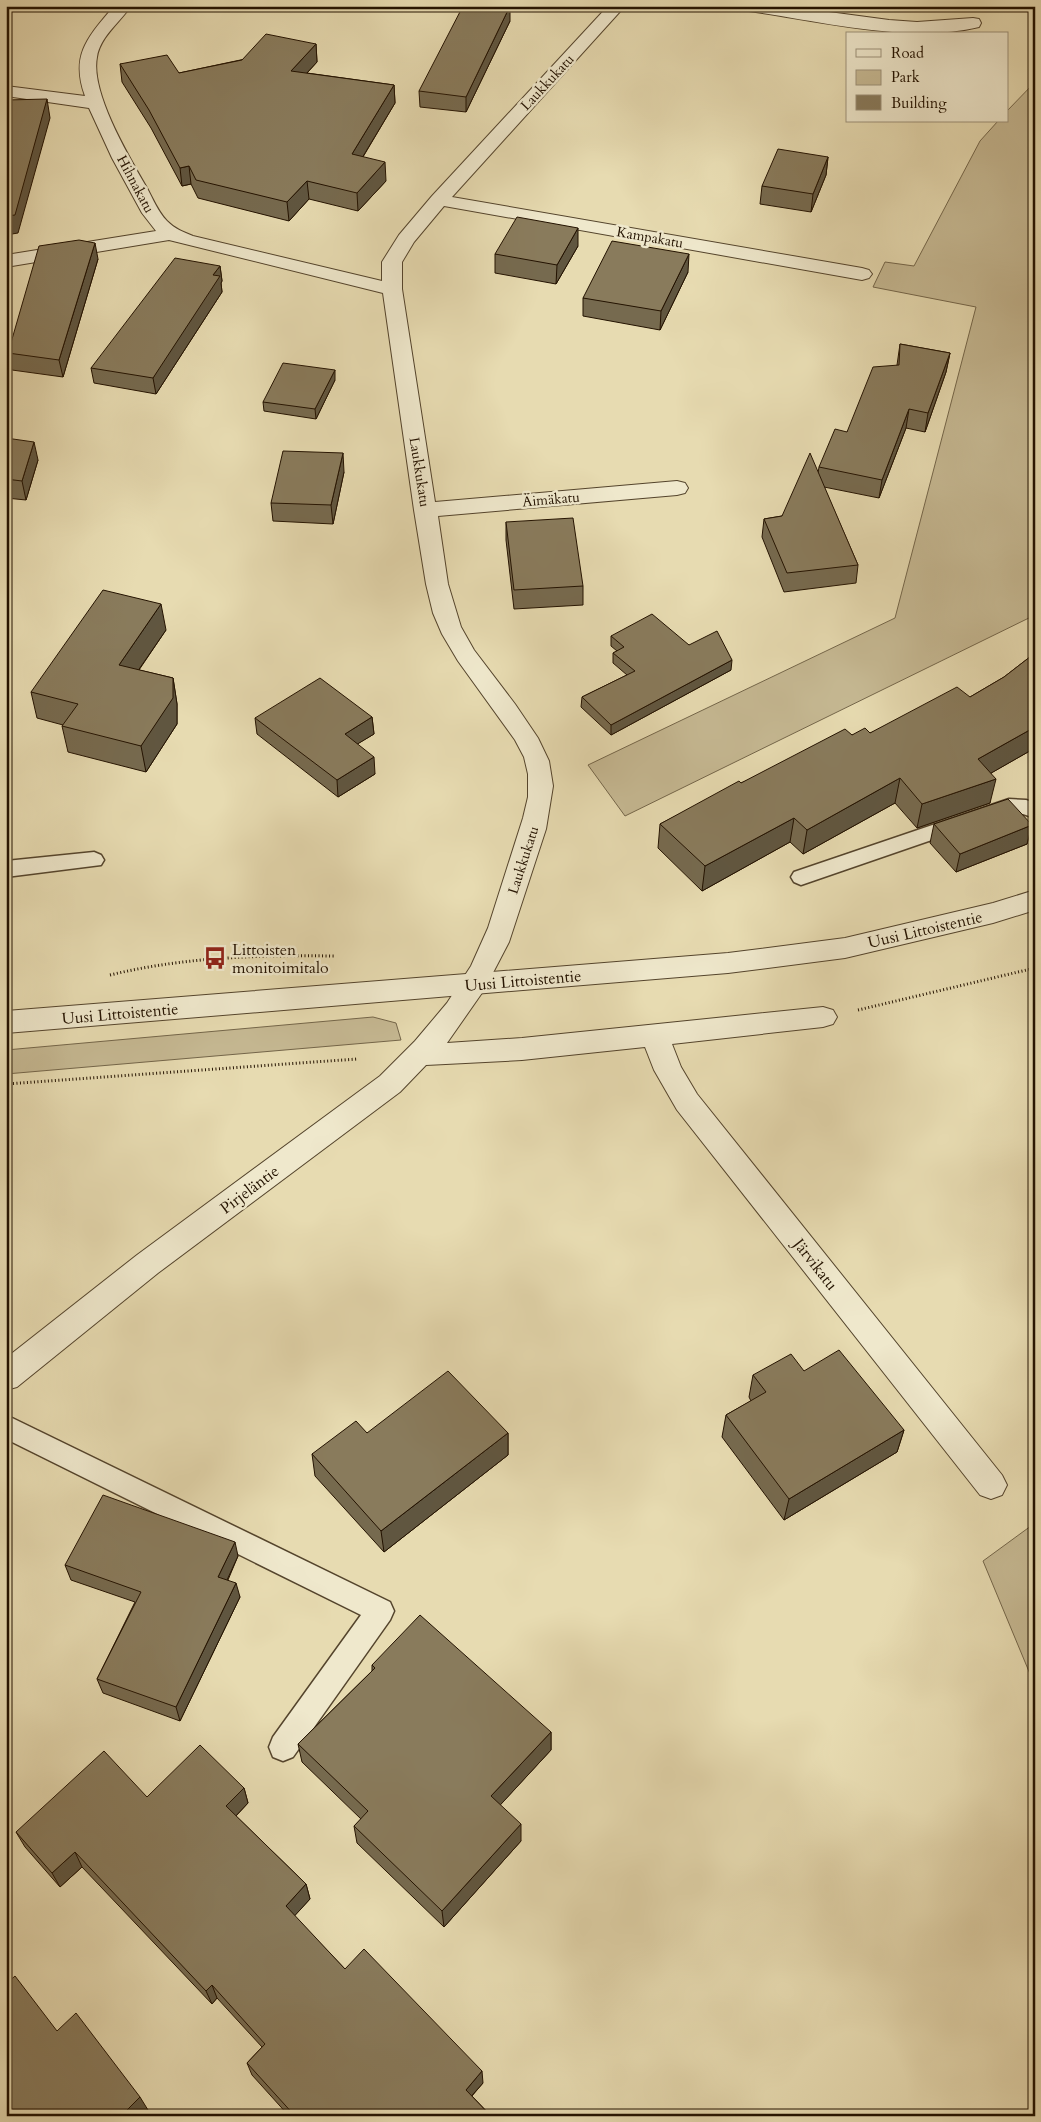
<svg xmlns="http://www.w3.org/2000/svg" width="1041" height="2122" viewBox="0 0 1041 2122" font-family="Cardo,serif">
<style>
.green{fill:#c6b993;stroke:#74664a}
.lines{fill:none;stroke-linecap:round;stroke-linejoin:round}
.service-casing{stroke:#54442c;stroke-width:3}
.minor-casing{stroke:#54442c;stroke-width:2}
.tertiary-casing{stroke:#54442c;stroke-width:2}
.path{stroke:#231200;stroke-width:3;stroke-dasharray:1 2.5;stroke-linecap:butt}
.service{fill:#efe8cc;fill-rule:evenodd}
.minor{fill:#efe8cc;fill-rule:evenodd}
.tertiary{fill:#efe8cc;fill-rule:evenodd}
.wall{fill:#766a4f;stroke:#231200}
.shaded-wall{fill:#605640;stroke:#231200}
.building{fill:#897b5c;stroke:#231200}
.labels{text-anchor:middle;stroke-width:5;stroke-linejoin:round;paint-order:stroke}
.far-street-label{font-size:14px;fill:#231200;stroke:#efe8cc}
.street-label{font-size:16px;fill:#231200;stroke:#efe8cc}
.poi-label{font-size:16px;fill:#231200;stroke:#efe8cc;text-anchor:start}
</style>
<rect width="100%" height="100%" fill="#e7dbb1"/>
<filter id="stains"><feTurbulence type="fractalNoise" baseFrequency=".004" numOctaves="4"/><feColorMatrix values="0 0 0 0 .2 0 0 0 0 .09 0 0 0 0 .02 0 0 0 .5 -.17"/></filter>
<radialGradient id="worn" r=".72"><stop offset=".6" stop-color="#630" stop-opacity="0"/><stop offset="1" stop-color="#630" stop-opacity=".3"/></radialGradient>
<path class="green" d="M1035 82V615L625 816 588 765 895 618 976 307 873 287 885 262 914 266 980 141 998 121H1007V111Z
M373 1017 396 1023 401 1040 6 1074V1050Z
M1035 1523V1686L983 1561Z"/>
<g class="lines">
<defs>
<path id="service" d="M1009 799 1026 800 1035 803V818L1023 814 1010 813 801 885 794 882 791 877 794 872Z
M94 852 101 855 104 860 101 865 6 877V861Z
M6 1415 390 1602 394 1611 390 1620 293 1757 283 1761 273 1757 269 1747 273 1737 361 1615 6 1439Z"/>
<path id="minor" d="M114 6H131C120 22 100 37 97 57 90 92 129 157 147 188 153 199 158 212 167 221 175 229 183 232 193 236L382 281V262L399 235 432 196 608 6H625L452 197 862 268 869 270 872 274 869 278 862 280 444 206 414 242 402 262V289L435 502 677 481 685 483 688 488 685 493 677 495 438 516 448 584 461 627 474 650 515 704 538 738 549 761 553 786 546 829 509 942 484 990 447 1043 522 1038 823 1007 833 1010 837 1017 833 1024 823 1027 672 1044 681 1067 697 1094 1002 1475 1007 1485 1002 1495 991 1499 980 1495 677 1110 654 1070 645 1047 522 1060 426 1065 400 1092 158 1273 17 1387 6 1390V1358L137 1255 380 1076 415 1041 447 1003 471 966 488 928 523 818 528 797V774L524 757 515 740 458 661 442 634 433 613 426 584 414 510 383 293 169 240 6 267V255L156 231 142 213 112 158 89 108 6 96V86L85 96C70 55 88 37 114 6Z
M741 6H784L889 20 917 22 973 18 979 19 981 23 979 27C910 44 819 21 749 11L743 10Z"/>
<path id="tertiary" d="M1035 890V910L993 923 845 958 728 973 6 1033V1011L728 953 845 938 993 903Z"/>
</defs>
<use href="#service" class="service-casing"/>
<use href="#minor" class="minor-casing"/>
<use href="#tertiary" class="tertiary-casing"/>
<path class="path" d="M110 975C184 957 258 955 334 956
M858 1010 1035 968
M6 1084 357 1059"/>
<use href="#service" class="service"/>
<use href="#minor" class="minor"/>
<use href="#tertiary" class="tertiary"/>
</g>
<path class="wall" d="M510 21 466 112 420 107 419 91Z
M316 44 317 62 307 73 394 85 395 103 363 157 386 181 358 211 309 199 289 221 198 198 191 184 182 186 151 128 122 82 120 64 179 73Z
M828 157 826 175 811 212 760 204 762 186Z
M578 246 556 284 495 273V254Z
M98 259 63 377 12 370 8 353Z
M220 266 222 281 221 283 222 292 156 394 94 383 91 368Z
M688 272 660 330 583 316V298Z
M900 344 950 353 946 372 925 432 906 428 879 498 824 487 858 565 856 583 784 592 762 537 764 519 782 516 818 473 819 467 847 432 897 365Z
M335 380 316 419 264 411 263 402Z
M6 438 38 460 26 500 6 498Z
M344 472 333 524 273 521 271 503Z
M506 522 583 586V605L514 609 506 540Z
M166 630 139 670 173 678 177 704V724L146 772 68 752 62 726 63 725 37 718 31 692Z
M611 636 689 645 731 670 611 735 581 707 582 697 627 675 613 663V653L617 651 611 646Z
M1035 653V748L991 773 990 803 917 828 895 803 803 854 790 842 702 891 658 848 660 824 741 783 852 735 870 733 970 697 1004 677Z
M372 717 374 734 357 744 375 774 338 797 257 734 255 718Z
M934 824 1032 825 1027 844 956 872 930 843Z
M804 1371 904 1430 897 1452 784 1520 722 1437 726 1415 751 1401 749 1397 753 1375Z
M367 1433H508V1455L384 1552 315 1476 312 1454Z
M238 1556 228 1580 240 1597 180 1721 103 1693 97 1679 135 1602 71 1580 65 1565Z
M372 1665 551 1732V1750L500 1805 521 1841 444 1927 357 1843 354 1826 361 1819 302 1762 298 1744 372 1671Z
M244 1788 248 1803 236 1816 306 1884 310 1899 294 1916 345 1969 483 2083 472 2096 491 2116H289L252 2075 247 2063 262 2047 217 1998 212 2004 82 1867 60 1887 25 1847 16 1832 147 1797Z"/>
<path class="shaded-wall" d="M510 6V21L466 112V97Z
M316 44 317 62 292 89 291 71Z
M394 85 395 103 353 173 352 154Z
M47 99 50 118 18 233 6 235V216Z
M828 157 826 175 811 212 813 194Z
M385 162 386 181 358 211 357 193Z
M189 166 191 184 182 186 180 168Z
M307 181 309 199 289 221 287 202Z
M578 228V246L556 284 557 265Z
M95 243 98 259 63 377 59 360Z
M689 254 688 272 660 330 661 311Z
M220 266 222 281 221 283 222 292 156 394 153 378 213 275Z
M950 353 946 372 925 432 928 413Z
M335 370V380L316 419 315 409Z
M909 409 906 428 879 498 882 480Z
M34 442 38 460 26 500 22 481Z
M343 453 344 472 333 524 331 505Z
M161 604 166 630 124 691 119 665Z
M732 660 731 670 611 735V725Z
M173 678 177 704V724L146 772 141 746Z
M372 717 374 734 346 751 345 734Z
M1035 727V748L972 784 978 759Z
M374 757 375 774 338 797 337 780Z
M900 778 895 803 803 854 807 830Z
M996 779 990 803 917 828 922 804Z
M794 818 790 842 702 891 705 866Z
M1032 825 1027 844 956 872 960 854Z
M904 1430 897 1452 784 1520 789 1499Z
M508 1433V1455L384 1552 381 1531Z
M235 1542 238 1556 222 1591 218 1577Z
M236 1583 240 1597 180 1721 176 1707Z
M551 1732V1750L492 1814 491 1796Z
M244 1788 248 1803 231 1821 226 1806Z
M521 1824V1841L444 1927 442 1911Z
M75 1852 82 1867 60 1887 52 1873Z
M306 1884 310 1899 290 1921 286 1906Z
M212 1985 217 1998 212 2004 206 1991Z
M482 2071 483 2083 467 2101 466 2090Z
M140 2097 148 2110 142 2116H121Z"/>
<path class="building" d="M463 6H510L466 97 419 91Z
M266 34 316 44 291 71 394 85 352 154 385 162 357 193 307 181 287 202 196 180 189 166 180 168 149 110 120 64 167 55 179 73 242 60Z
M47 99 15 215 6 216V100Z
M778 149 828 157 813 194 762 186Z
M517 217 578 228 557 265 495 254Z
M79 240 95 243 59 360 8 353 39 246Z
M612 241 689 254 661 311 583 298Z
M175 258 220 266 213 275 220 276 153 378 91 368Z
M900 344 950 353 928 413 909 409 882 480 819 467 835 429 847 432 873 367 899 365Z
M283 363 335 370 315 409 263 402Z
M6 438 34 442 22 481 6 479Z
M283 451 343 453 331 505 271 503Z
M810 453 858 565 787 573 764 519 782 516Z
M573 518 583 586 514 590 506 522Z
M103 590 161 604 119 665 173 678V698L141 746 62 726 78 704 31 692Z
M652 614 689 645 717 631 732 660 611 725 582 697 635 671 613 653 624 647 611 636Z
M1035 653V727L978 759 996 779 922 804 900 778 807 830 794 818 705 866 660 824 739 781 741 783 845 729 852 735 865 728 870 733 957 687 970 697 1004 677Z
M320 678 372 717 345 734 374 757 337 780 255 718Z
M1008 799 1032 825 960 854 934 824Z
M839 1350 904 1430 789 1499 726 1415 766 1392 753 1375 791 1354 804 1371Z
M448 1371 508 1433 381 1531 312 1454 356 1421 367 1433Z
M103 1495 235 1542 218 1577 236 1583 176 1707 97 1679 141 1592 65 1565Z
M420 1615 551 1732 491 1796 521 1824 442 1911 354 1826 368 1811 298 1744 375 1668 372 1665Z
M200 1745 244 1788 226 1806 306 1884 286 1906 345 1969 364 1949 482 2071 466 2090 491 2116H295L247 2063 265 2044 212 1985 206 1991 75 1852 52 1873 16 1832 104 1751 147 1797Z
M15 1976 57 2031 76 2013 140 2097 121 2116H6V1984Z"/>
<defs>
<symbol id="bus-bare" viewBox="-9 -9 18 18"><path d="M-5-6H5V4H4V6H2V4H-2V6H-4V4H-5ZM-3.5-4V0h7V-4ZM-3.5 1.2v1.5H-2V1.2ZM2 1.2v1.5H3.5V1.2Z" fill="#8f2418" stroke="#efe8cc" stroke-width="2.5" paint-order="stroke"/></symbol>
</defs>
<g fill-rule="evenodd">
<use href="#bus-bare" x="199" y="942" width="32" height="32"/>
</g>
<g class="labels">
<g class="far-street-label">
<text transform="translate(547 82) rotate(-47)" y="5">Laukkukatu</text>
<text transform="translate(136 184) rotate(62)" y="5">Hihnakatu</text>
<text transform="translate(650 237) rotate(10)" y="5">Kampakatu</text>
<text transform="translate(420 472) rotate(81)" y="5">Laukkukatu</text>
<text transform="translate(551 499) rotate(-5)" y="5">Äimäkatu</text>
<text transform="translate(523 860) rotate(-72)" y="5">Laukkukatu</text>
</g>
<g class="street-label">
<text transform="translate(925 929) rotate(-13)" y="6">Uusi Littoistentie</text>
<text transform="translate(523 980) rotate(-5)" y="6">Uusi Littoistentie</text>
<text transform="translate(120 1013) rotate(-5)" y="6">Uusi Littoistentie</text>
<text transform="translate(249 1189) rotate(-37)" y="6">Pirjeläntie</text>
<text transform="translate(816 1264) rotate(52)" y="6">Järvikatu</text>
</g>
<g class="poi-label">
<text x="232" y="955">Littoisten<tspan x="232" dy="18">monitoimitalo</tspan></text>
</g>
</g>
<rect width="1041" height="2122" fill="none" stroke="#e7dbb1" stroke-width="25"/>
<rect x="8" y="8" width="1026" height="2107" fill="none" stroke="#231200" stroke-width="2.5"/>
<rect x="12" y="12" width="1016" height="2097" fill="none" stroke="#231200"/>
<rect x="846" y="32" width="162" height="90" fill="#efe8cc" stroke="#9d927a"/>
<rect x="856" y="49" width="25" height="8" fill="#efe8cc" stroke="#9d927a"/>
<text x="891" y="58" font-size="15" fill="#231200">Road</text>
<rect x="856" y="70" width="25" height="15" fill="#c6b993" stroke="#9d927a"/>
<text x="891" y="82" font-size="15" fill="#231200">Park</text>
<rect x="856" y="95" width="25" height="15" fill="#897b5c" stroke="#9d927a"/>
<text x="891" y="108" font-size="15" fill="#231200">Building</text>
<rect width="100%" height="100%" filter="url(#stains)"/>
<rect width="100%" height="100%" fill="url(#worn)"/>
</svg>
